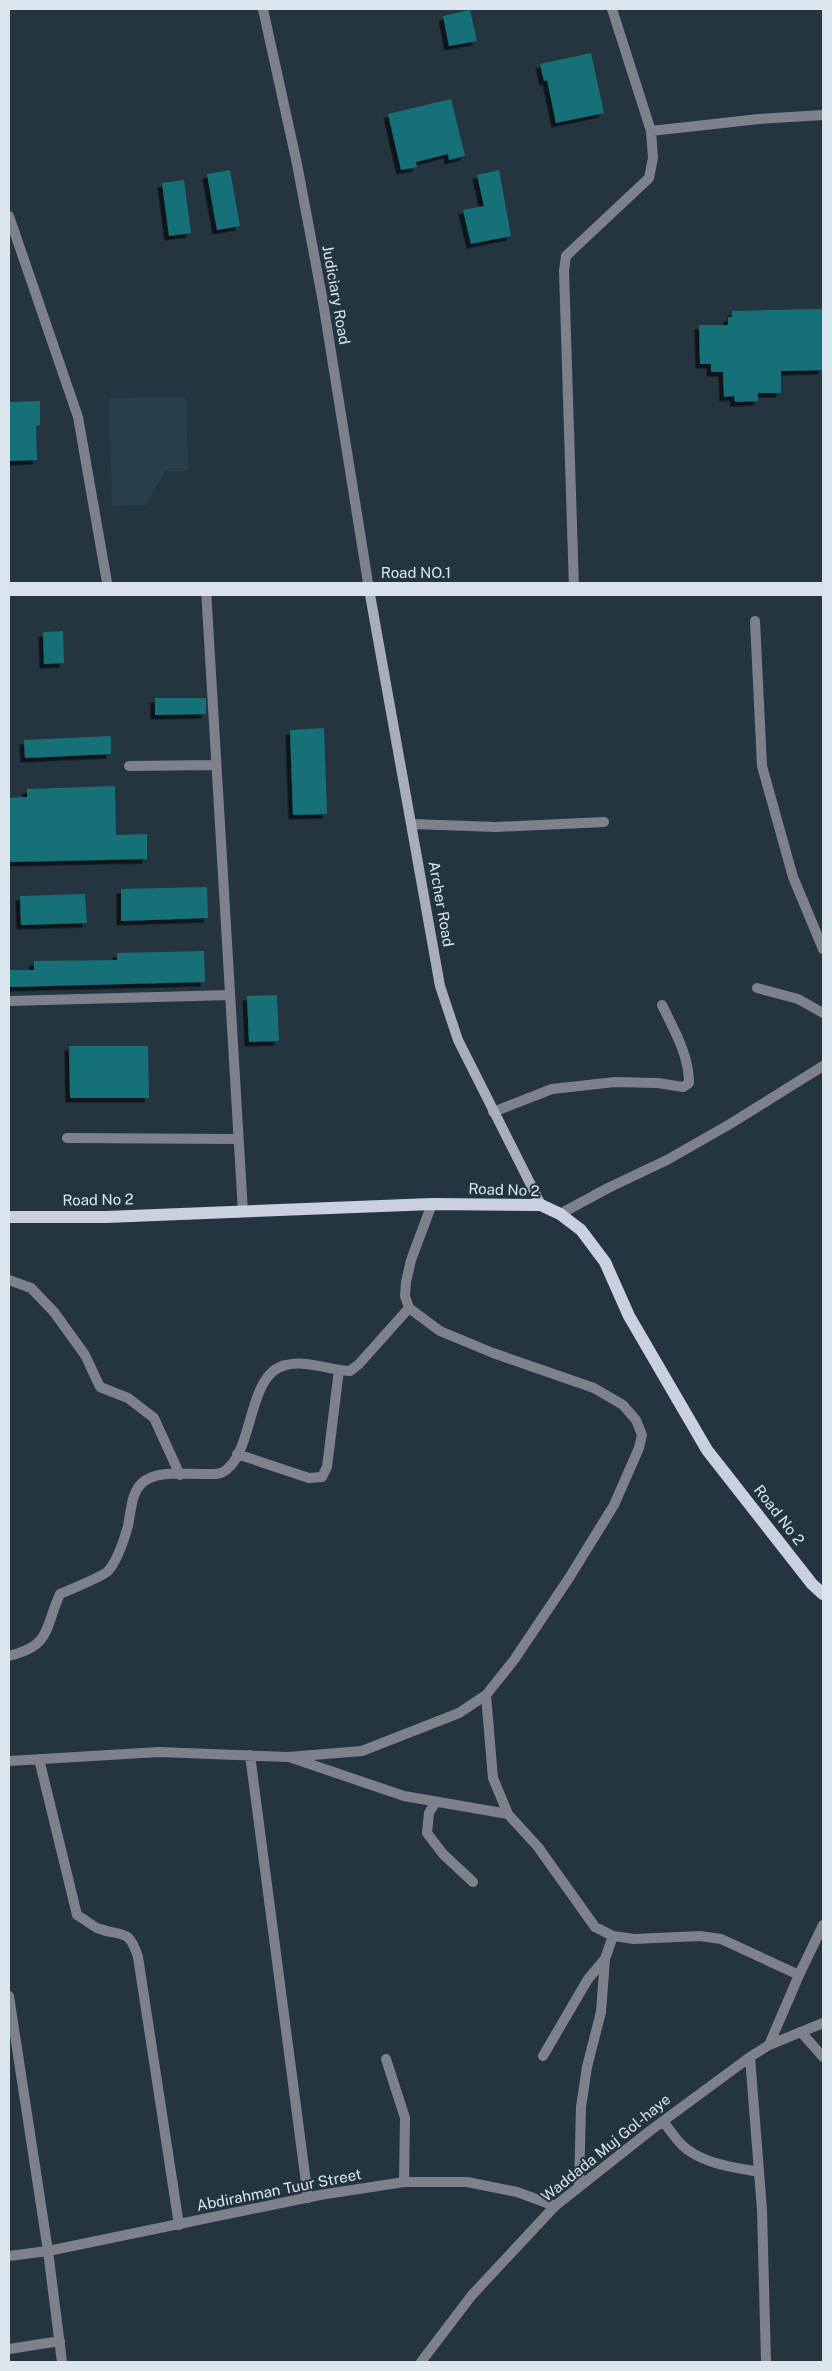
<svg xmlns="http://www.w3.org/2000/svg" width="832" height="2371" viewBox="0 0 832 2371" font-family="'Public Sans',sans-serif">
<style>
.built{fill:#293f4e}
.building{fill:#156f78;filter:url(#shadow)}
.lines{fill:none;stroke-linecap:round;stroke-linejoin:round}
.service{stroke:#7f818a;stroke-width:10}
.minor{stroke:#7f818a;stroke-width:10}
.tertiary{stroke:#7f818a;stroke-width:10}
.secondary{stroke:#a9aebb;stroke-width:10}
.primary{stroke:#cad0e1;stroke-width:12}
.trunk{stroke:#dae0ee;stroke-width:14}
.labels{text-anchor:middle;stroke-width:4;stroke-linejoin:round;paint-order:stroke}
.street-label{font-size:15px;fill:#dbe5ed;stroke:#243540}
</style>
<defs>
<filter id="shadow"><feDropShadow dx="-4.5" dy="4.5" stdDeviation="0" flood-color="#0009"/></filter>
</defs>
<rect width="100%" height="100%" fill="#243540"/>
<path class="built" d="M186 397 188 471H165L146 505 112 506 109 398Z"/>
<path class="building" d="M470 10 477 41 449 46 443 16Z
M591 53 604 113 556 123 547 80 544 81 540 64Z
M451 99 465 156 449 160 448 154 416 162 417 167 401 170 388 114Z
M230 170 240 226 217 230 207 174Z
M499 170 511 236 471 244 463 210 484 206 477 175Z
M184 180 191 233 169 236 162 183Z
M823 309V370L781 371V393H758V401L735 402 734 396 724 397 723 372H711V364H700L699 325H728V317H732V311Z
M40 401V425L36 426 37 460 9 461V402Z
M63 631 64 663 44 664 43 632Z
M155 698H206V714L155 715Z
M324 728 327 814 293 815 290 730Z
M111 736V754L25 758 24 740Z
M115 786 116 835 147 834V859L9 862V798L27 797V789Z
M207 887 208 918 121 921V889Z
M85 894 87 923 21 925 20 896Z
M204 951 205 982 9 987V970H34V961L117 960V953Z
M277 995 279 1041 249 1042 247 996Z
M69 1046H148L149 1098H70Z"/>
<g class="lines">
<path class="service" d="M206 589 243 1212
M129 766 216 765
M412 824 496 827 604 822
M757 988 798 999 823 1013
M9 1001 230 995
M493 1112 552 1089 615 1082 658 1083 683 1087 689 1083C689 1055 674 1030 662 1005
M67 1138 238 1139
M435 1803 429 1813 427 1833 443 1854 473 1882
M801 2032 823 2057
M543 2056 588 1979 605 1959 613 1936
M386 2059 405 2118 404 2182
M579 2187 581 2107 587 2067 601 2012 605 1959"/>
<path class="minor" d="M263 9 297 164 323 302 369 589
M651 131 759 119 823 115
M9 216 78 417 108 588
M574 589 564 271 566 256 649 178 653 158 651 131 612 9
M755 621 762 766 793 877 823 949
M560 1214 608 1188 667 1160 730 1124 823 1066
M9 1280 31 1288 54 1312 85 1355 100 1387 128 1398 154 1418 180 1475
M237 1454 309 1478 322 1477 327 1467 339 1370
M9 1656C52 1645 44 1629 60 1594 69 1590 102 1577 108 1571 118 1560 124 1540 128 1526 131 1512 131 1493 142 1483 158 1469 187 1475 208 1474 213 1474 218 1475 223 1472 255 1454 246 1373 286 1365 307 1360 329 1370 350 1371L359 1364 409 1308
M486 1695 493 1778 508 1814 538 1847 595 1927 613 1936 634 1939 700 1936 721 1939 799 1975
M250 1755 308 2198
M292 1758 404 1796 508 1814
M39 1759 77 1915C84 1919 90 1924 97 1928 122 1938 128 1926 138 1957L179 2225
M9 1761 159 1752 288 1757 362 1751 459 1713 486 1695 514 1660 569 1578 614 1505 639 1448 642 1435 636 1420 623 1405 594 1388 493 1353 440 1331 409 1308 405 1296 406 1282 411 1260 432 1204
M9 1996 48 2251 62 2362
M769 2045 799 1975 823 1925
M750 2057 762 2210 766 2362
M663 2121C669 2129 675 2138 682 2145 702 2164 734 2167 759 2172
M9 2349 60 2341
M421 2362 472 2295 555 2206 651 2130 750 2057 769 2045 823 2023"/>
<path class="tertiary" d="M9 2256 48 2251 320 2195 404 2182H467L517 2192 555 2206"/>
<path class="secondary" d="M369 589 440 986 458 1040 541 1205"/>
<path class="primary" d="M9 1217H106L432 1204 541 1205 560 1214 581 1230 605 1262 629 1316 707 1450 812 1584 823 1594"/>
<path class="trunk" d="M9 589H823"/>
</g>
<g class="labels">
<g class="street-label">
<text transform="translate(336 295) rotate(80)" y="5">Judiciary Road</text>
<text x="416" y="578">Road NO.1</text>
<text transform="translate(441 904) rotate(80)" y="5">Archer Road</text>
<text transform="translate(504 1190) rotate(2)" y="5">Road No 2</text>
<text transform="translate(98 1200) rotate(-1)" y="5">Road No 2</text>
<text transform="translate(779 1515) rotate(52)" y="5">Road No 2</text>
<text transform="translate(606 2148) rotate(-39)" y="5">Waddada Muj Gol-haye</text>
<text transform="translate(279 2190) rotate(-11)" y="5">Abdirahman Tuur Street</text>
</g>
</g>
<rect width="832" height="2371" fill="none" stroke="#dbe5ed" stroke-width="20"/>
</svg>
